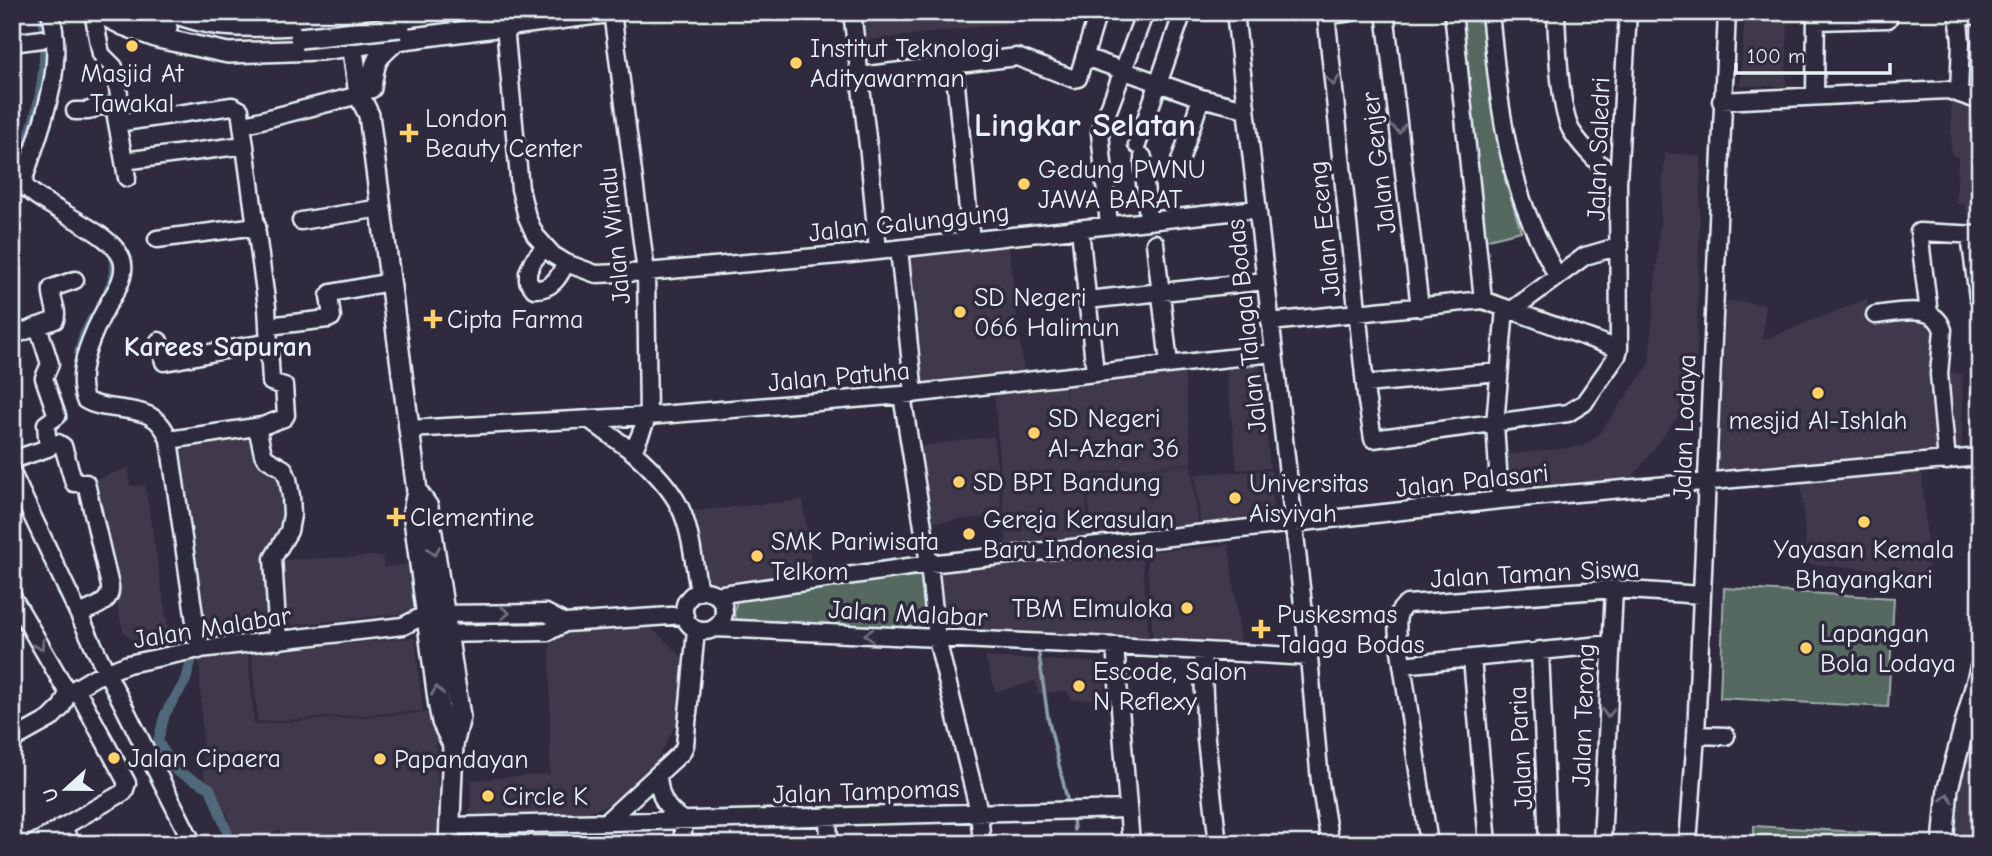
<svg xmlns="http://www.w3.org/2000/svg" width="1992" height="856" viewBox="0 0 1992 856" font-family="'Comic Neue',sans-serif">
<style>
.built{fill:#40374b}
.green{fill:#566961;stroke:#9fadac;stroke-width:2}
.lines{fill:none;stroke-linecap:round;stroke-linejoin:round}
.stream{stroke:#8c9eac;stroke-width:3.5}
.canal{stroke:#4f677a;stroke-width:10}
.minor-casing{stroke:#e8f1f8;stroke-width:21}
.major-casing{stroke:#e8f1f8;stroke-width:24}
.minor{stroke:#2f2a3d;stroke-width:16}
.major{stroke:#2f2a3d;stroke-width:19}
.major-bridge-casing{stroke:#e8f1f8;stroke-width:24;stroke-linecap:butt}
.major-bridge{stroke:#2f2a3d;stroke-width:19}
.oneway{stroke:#70707e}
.poi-dot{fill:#ffd166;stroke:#2f2a3d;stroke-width:2.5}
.labels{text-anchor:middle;stroke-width:7;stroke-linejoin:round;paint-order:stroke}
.poi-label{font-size:26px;fill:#e8f1f8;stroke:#2f2a3d;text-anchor:start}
.street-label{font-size:26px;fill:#e8f1f8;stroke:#2f2a3d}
.neighbourhood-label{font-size:28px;font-weight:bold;fill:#e8f1f8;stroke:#2f2a3d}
.district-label{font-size:33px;font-weight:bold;fill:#e8f1f8;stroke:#2f2a3d}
</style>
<rect width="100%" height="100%" fill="#2f2a3d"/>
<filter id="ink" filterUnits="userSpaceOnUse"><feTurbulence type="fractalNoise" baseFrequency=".0143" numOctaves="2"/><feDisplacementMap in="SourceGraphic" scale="14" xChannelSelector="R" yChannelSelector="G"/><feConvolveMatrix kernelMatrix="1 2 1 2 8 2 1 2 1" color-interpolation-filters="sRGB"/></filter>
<g filter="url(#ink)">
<path class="built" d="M857 12H1004L1005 24 862 41Z
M1745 12H1788L1786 86H1740Z
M1951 95 1980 103V230H1972L1965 205 1956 203 1958 157 1951 154Z
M1665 153 1701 156 1696 392 1627 485 1508 497 1504 455 1583 446 1597 436 1649 365Z
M1008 239 1024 372 913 386 896 253Z
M1867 299 1869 314 1945 316 1946 370 1963 375 1962 450 1716 474 1717 433 1726 301 1765 304 1763 340Z
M1260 365 1270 468 1237 470 1226 366Z
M1184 369 1192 463 1084 474 1090 542 1007 549 994 393 1065 385 1070 435 1066 385Z
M250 426 252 440 261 455 275 460 286 522 274 541 264 568 271 627 198 638 172 440Z
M994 436 1002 516 925 523 915 447Z
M1191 464 1199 531 1093 541 1086 476Z
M129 467 130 486 145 485 170 640 136 644 123 631 89 482Z
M1271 470 1274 522 1201 530 1195 474Z
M1922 472 1929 574 1807 564 1801 481Z
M803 500 812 571 708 585 701 540 692 511Z
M1229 545 1241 644 1153 640 1146 552Z
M1142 553 1149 640 941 634 937 569Z
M382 556 384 567 415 563 419 612 274 627 273 560Z
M550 626 651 628 686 660 682 714 654 766 614 803 579 815 470 818 471 780 550 774Z
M415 638 423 711 258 722 251 652Z
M248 652 254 724 436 712 439 844 328 839 327 844H281L280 830 248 844H236L227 813 204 777 199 656Z
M985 657 1108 663 1103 699 1072 700 1067 691 1038 694 1036 681 996 692Z
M1980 683V844H1954L1952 830 1974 701Z"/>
<path class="green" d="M1450 12H1486L1505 180 1521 231 1480 241Z
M925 570 930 635 738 623 734 614 737 598Z
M1724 588 1894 598 1888 707 1720 698Z
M1754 826 1880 833 1879 844H1754Z"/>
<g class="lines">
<path class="stream" d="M1038 648 1048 718 1068 803
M1073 818 1074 830"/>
<path class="canal" d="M18 181C19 157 31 135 36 112 44 80 46 44 43 12
M108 290C115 278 116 265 113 252
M79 353 84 335 92 319
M195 647 186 680 165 714 158 741 176 771 210 788 232 844"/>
<defs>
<path id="minor" d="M50 12C67 67 40 128 24 179L25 186C46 210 120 234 123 264 125 279 115 292 108 304 94 330 74 370 85 400 112 416 155 398 169 440L262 426 284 418 286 415 284 386 271 382 267 307 240 110 232 106 117 123
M93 12 101 54 114 67 119 95 116 117 127 178
M612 12 646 272 648 416 633 452C690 502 687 521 699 592
M852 12 869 154 878 251
M1235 12 1309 657 1320 782 1330 844
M1351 12 1331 15 1327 23 1366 395 1373 439 1568 413 1584 403 1617 356 1619 349 1618 182 1628 12
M1385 12 1420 308
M1453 12 1483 300
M1490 12C1496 71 1501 131 1518 187 1527 218 1542 247 1557 276
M1556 12C1557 39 1559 108 1571 130 1583 150 1602 165 1618 182
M1958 12 1961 42 1959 92
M1958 17 1980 15
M1816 21 1888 19
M505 26 520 189 527 217 535 235 553 255 566 263 596 274 646 272 850 254 1257 209
M12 43 42 39
M1085 57 1201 98 1246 109
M954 64 971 241
M860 76 1017 57 1074 79 1078 78 1098 12
M1815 95 1816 12
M1721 101 1948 90 1980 101
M75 111H88L98 106 116 107
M242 125 359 95
M1137 145 1183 12
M1143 157 1148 221
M124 161 245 145
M1180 161 1201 98
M301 221 381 208
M1109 225 1100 132 1145 12
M1080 229 1095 373
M1970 235 1978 298
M157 239 257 226
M1155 243 1169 364
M545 247 533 261 528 272V281L534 289C552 290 559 277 566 263
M899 249 914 394
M1087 300 1265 281
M1512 310 1585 256 1620 246
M1929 313 1919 232 1980 235
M1875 315C1897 313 1935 302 1943 330L1939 374 1947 461
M1270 322 1483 300 1619 349
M268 326 328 319 332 317 329 296 331 293 390 282
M12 336 55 320C59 310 50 299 52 288L75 280
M159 341 164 362C200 356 232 347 268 343
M1365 384 1499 372
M902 395 929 564 937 639 979 812 982 844
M590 420 633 452
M257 427 263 454 267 459 284 469 288 479 291 496 292 515 289 531 273 558 278 641
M409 429 648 416 902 395 1273 353
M169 440 199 650
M50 445 58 443 63 446 74 483H86L110 586C112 604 93 607 79 614
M12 460 48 448 46 424 57 416 44 378 50 364 38 326
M12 473 99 657 193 844
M1500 500 1495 424 1505 308
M684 611a20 20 0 1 1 40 0a20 20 0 1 1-40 0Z
M716 595 929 564 1500 500 1980 457
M12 596 68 693
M715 628 1115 646 1309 657
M438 634 548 632 565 623 685 615
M1115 646 1131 844
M1540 650 1548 844
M1202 651 1206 739 1218 844
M1472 658 1488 844
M1402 665 1611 644
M1696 735 1726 736
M12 740 50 719 61 708 68 693 95 677 128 664 200 649 403 626 427 614 546 613 565 623
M658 775C659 796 665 809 683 820V844
M828 816 829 844
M606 822 682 752 685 745 696 630
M450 826 1128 809
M63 827 71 844
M33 844 124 792 127 783 77 690
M1429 844 1398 637C1397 625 1395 611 1407 604L1614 589 1701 595
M1602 844 1614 589
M1688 844 1696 735 1727 12"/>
<path id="major" d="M97 12 123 25 158 38 228 53 320 50 612 12
M131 12 167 28
M169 12C187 17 204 24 222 25 281 30 342 20 401 12
M348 12 359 95 369 115 417 491 413 512 439 707 442 722 453 745
M371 88C375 59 375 59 397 40
M417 491 428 507 460 717 453 745 449 844
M1943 844 1948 788 1980 669"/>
</defs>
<use href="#minor" class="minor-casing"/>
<use href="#major" class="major-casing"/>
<use href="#minor" class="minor"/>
<use href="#major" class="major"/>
<defs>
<path id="major-bridge" d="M300 38 400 27"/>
</defs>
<use href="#major-bridge" class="major-bridge-casing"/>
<use href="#major-bridge" class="major-bridge"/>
</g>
<defs><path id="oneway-chevron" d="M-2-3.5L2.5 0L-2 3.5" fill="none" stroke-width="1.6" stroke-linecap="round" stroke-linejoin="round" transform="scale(1.75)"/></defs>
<g class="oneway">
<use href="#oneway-chevron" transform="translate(1333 81) rotate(84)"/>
<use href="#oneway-chevron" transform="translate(1399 129) rotate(83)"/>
<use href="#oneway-chevron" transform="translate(434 551) rotate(81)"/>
<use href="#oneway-chevron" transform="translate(505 613)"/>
<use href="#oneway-chevron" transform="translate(869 635) rotate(-177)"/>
<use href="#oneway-chevron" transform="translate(40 645) rotate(60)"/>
<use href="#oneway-chevron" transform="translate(437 691) rotate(-98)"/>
<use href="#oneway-chevron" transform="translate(1608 713) rotate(92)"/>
<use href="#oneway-chevron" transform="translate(1947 798) rotate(-82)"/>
</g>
</g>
<g class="poi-dot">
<circle cx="132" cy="46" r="7"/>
<circle cx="796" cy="63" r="7"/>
<path d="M405.5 122.5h7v7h7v7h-7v7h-7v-7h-7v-7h7z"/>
<circle cx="1024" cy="184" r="7"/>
<circle cx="960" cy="312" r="7"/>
<path d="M429.5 308.5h7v7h7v7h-7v7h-7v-7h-7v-7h7z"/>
<circle cx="1818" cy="393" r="7"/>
<circle cx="1034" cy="433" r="7"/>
<circle cx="959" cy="482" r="7"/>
<circle cx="1235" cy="498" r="7"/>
<path d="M392.5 506.5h7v7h7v7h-7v7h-7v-7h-7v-7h7z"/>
<circle cx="1864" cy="522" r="7"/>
<circle cx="969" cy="534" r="7"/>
<circle cx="757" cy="556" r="7"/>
<circle cx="1187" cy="608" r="7"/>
<path d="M1257.5 618.5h7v7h7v7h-7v7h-7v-7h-7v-7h7z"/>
<circle cx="1806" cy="648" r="7"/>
<circle cx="1079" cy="686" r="7"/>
<circle cx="114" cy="758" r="7"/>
<circle cx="380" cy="759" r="7"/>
<circle cx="488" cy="796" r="7"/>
</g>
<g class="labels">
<g class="poi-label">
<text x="810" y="57">Institut Teknologi<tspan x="810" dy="30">Adityawarman</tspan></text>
<text x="132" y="82" text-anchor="middle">Masjid At<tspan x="132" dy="30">Tawakal</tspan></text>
<text x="425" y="127">London<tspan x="425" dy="30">Beauty Center</tspan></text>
<text x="1038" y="178">Gedung PWNU<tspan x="1038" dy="30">JAWA BARAT</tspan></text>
<text x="974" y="306">SD Negeri<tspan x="974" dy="30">066 Halimun</tspan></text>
<text x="447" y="328">Cipta Farma</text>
<text x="1048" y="427">SD Negeri<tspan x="1048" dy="30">Al-Azhar 36</tspan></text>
<text x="1818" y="429" text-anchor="middle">mesjid Al-Ishlah</text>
<text x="973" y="491">SD BPI Bandung</text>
<text x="1249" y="492">Universitas<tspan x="1249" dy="30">Aisyiyah</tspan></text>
<text x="410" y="526">Clementine</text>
<text x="983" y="528">Gereja Kerasulan<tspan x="983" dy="30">Baru Indonesia</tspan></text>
<text x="771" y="550">SMK Pariwisata<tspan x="771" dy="30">Telkom</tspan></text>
<text x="1864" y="558" text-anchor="middle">Yayasan Kemala<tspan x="1864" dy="30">Bhayangkari</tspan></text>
<text x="1173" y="617" text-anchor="end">TBM Elmuloka</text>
<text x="1277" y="623">Puskesmas<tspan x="1277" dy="30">Talaga Bodas</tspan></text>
<text x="1820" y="642">Lapangan<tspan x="1820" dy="30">Bola Lodaya</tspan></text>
<text x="1093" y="680">Escode, Salon<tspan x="1093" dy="30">N Reflexy</tspan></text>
<text x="128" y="767">Jalan Cipaera</text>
<text x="394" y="768">Papandayan</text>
<text x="502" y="805">Circle K</text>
</g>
<g class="street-label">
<text transform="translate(1598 149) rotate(-88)" y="9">Jalan Saledri</text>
<text transform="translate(1378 163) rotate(-97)" y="9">Jalan Genjer</text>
<text transform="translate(909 222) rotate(-6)" y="9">Jalan Galunggung</text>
<text transform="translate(1324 229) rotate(-96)" y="9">Jalan Eceng</text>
<text transform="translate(614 236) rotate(-96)" y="9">Jalan Windu</text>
<text transform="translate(1246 326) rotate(-96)" y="9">Jalan Talaga Bodas</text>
<text transform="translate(839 376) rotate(-5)" y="9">Jalan Patuha</text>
<text transform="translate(1684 427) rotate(-88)" y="9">Jalan Lodaya</text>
<text transform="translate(1472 480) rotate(-6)" y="9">Jalan Palasari</text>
<text transform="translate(1535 573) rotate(-3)" y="9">Jalan Taman Siswa</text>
<text transform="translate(908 613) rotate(3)" y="9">Jalan Malabar</text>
<text transform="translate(212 627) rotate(-9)" y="9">Jalan Malabar</text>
<text transform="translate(1583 715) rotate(-88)" y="9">Jalan Terong</text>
<text transform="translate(1520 748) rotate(-93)" y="9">Jalan Paria</text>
<text transform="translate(866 791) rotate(-2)" y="9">Jalan Tampomas</text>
</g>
<g class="neighbourhood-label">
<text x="218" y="356">Karees Sapuran</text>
</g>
<g class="district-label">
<text x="1085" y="136">Lingkar Selatan</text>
</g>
</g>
<rect width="1992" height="856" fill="none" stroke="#2f2a3d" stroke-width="42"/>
<rect x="21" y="21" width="1950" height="814" fill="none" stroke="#e8f1f8" stroke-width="2.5" filter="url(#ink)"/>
<g transform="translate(66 789) rotate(249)" stroke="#2f2a3d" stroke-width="5" paint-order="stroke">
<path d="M0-5L12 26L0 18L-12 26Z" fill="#e8f1f8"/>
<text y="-10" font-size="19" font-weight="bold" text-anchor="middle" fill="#e8f1f8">U</text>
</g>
<path d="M1736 63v10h154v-10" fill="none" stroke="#e8f1f8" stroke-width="3.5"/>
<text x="1747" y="63" font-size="21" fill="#e8f1f8" stroke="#2f2a3d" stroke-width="5" paint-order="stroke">100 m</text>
</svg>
